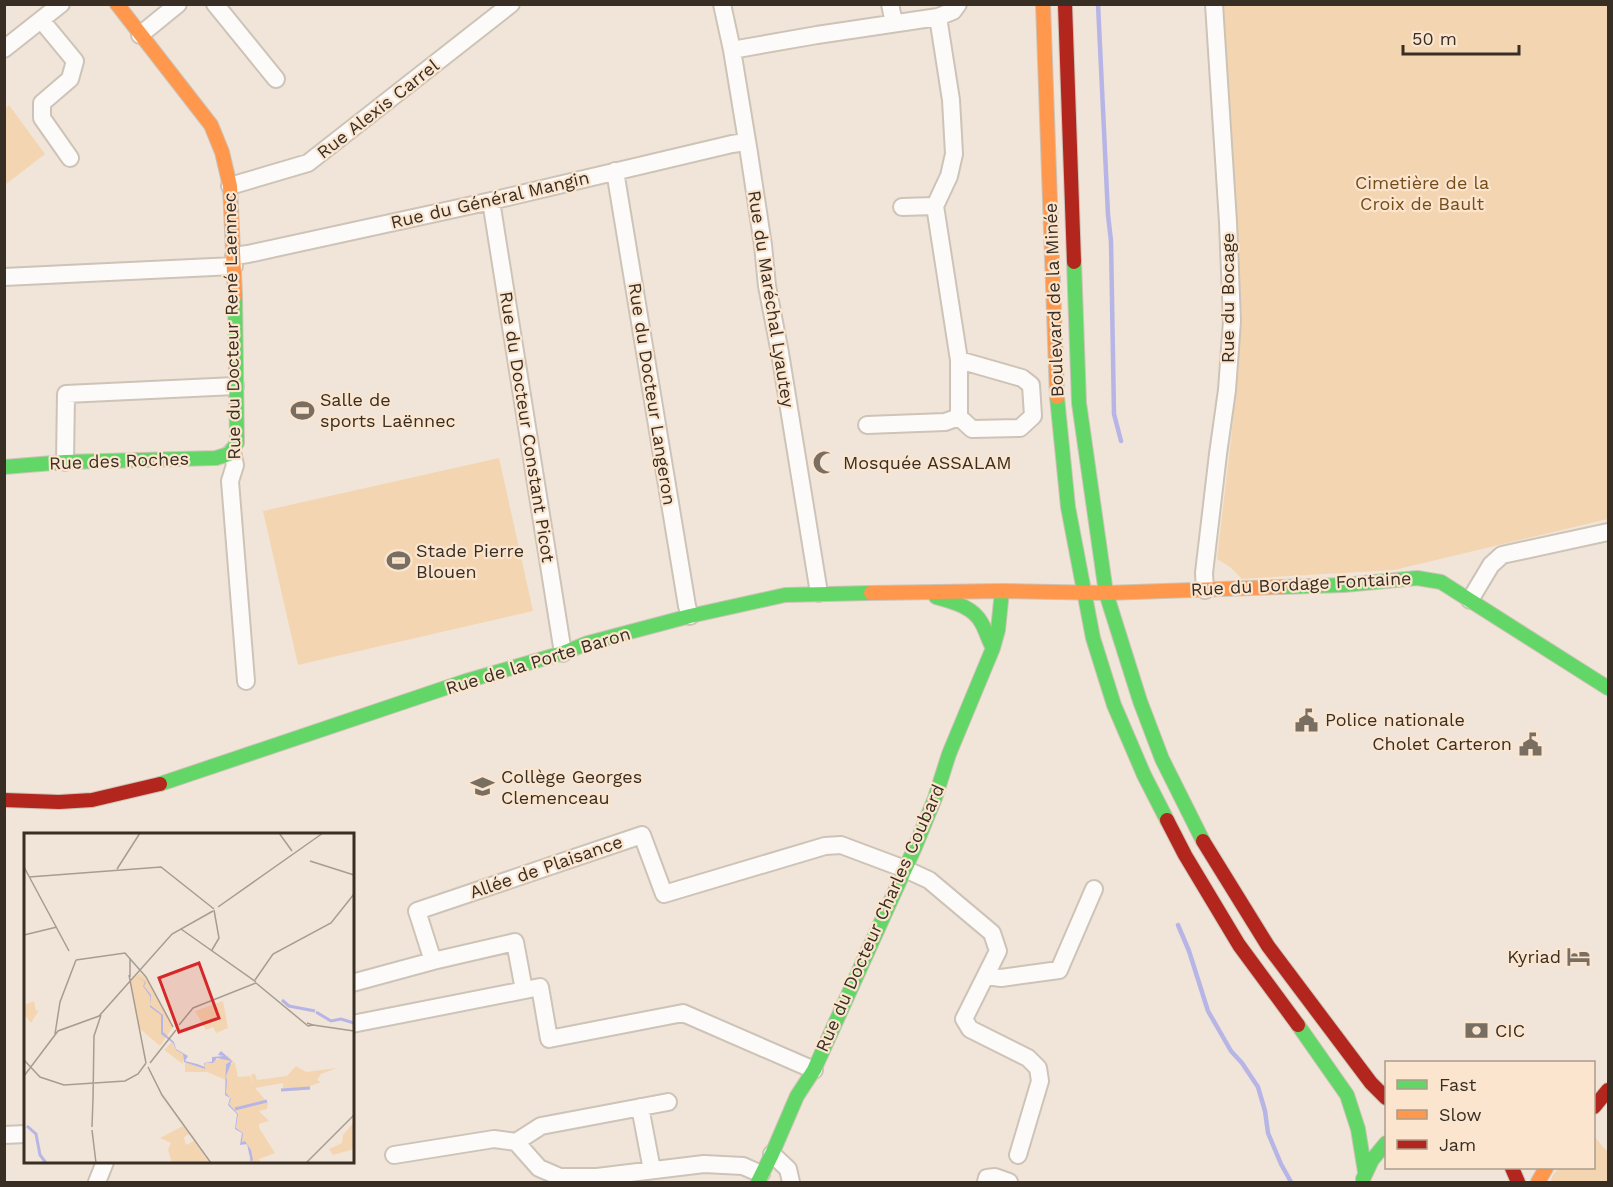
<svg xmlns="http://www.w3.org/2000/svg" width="1613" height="1187" viewBox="0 0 1613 1187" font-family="'Work Sans',sans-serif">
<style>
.green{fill:#f4d5b2}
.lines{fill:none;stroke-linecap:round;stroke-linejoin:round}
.stream{stroke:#b6b5e6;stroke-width:4.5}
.street-casing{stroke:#cdc3b7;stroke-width:20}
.fast-casing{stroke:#cdc3b7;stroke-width:16}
.slow-casing{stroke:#cdc3b7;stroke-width:16}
.jam-casing{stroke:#cdc3b7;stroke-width:16}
.street{stroke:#fdfbf9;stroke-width:16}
.fast{stroke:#63d668;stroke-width:14}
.slow{stroke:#ff974d;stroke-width:14}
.jam{stroke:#b3261e;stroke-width:14}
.labels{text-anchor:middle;stroke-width:4.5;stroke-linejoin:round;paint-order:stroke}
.street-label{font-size:18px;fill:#382e23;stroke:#fbe5ce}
.park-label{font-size:18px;fill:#744d19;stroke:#fbe5ce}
.poi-label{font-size:18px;fill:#382e23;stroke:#fbe5ce;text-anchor:start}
.inset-river{fill:none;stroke:#b6b5e6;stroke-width:3}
.inset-road{fill:none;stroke:#a69c90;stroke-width:1.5}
.view{fill:#d62828;fill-opacity:0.15;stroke:#d62828;stroke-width:3}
.inset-edge{fill:none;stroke:#382e23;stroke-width:3}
</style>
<rect width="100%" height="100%" fill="#f0e5d8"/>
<path class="green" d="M1223 5H1608V519L1394 570 1242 579 1230 567 1217 559 1231 440 1242 320Z
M9 105 45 154 5 185V109Z
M499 458 533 611 298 665 263 511Z
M1594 1136 1605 1149 1608 1151V1182H1550L1553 1175 1559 1168H1594Z"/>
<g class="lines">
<path class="stream" d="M1098 4 1108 215 1111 241 1114 414 1121 441
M1178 925 1189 951 1208 1011 1231 1051 1242 1063 1258 1087 1265 1111 1268 1133 1281 1164 1291 1182"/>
<defs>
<path id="street" d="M215 4 276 79
M722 4 732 50 749 153 763 245 767 286 780 353 819 593
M890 4 894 23
M938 17 951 100 954 154 949 176 935 206 959 360V417L972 429 1020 428 1033 416 1031 385 1022 378 959 360
M42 21 75 61 70 79 42 103V118L70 158
M140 35 178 4
M4 49 61 4
M732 50 817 35 938 17 953 11 958 4
M615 171 687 606 690 616
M230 186 308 163 511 4
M491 201 563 653
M902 207 935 206
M234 256 248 254 491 201 732 144 746 142
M4 277 234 266
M867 425 945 422 959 417
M232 452 235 465 230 481 246 681
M65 462 66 394 235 386
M1205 590 1204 573 1218 454 1227 390 1232 321 1228 222 1214 4
M1470 600 1491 565 1502 555 1608 532
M433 961 417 911 642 835 664 894 825 846 841 845 905 869 929 880 992 933 998 951 964 1019 970 1029 1028 1058 1038 1068 1040 1081 1018 1155
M986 976 1001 978 1059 970 1094 889
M352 983 433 961 515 942 524 990
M352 1024 540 987 549 1039 683 1013 814 1070
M640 1107 652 1170
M4 1135 26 1134
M516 1142 541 1126 668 1102
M772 1154 788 1169 791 1182
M394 1155 494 1139 516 1142 539 1168 560 1177H597L704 1164 743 1166 761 1174
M97 1182 105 1162
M986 1182 987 1178 995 1177 1009 1182"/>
<path id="fast" d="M1074 262 1079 403 1106 593 1140 701 1162 759 1203 841
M1057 397 1068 507 1093 638 1114 705 1144 775 1167 820
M4 467 65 462 216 458 229 454 237 443 235 295
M1280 587 1344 585 1417 578 1441 582 1608 688
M936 597C952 602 972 606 981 622 986 630 988 640 993 648
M160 784 466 681 563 653 588 643 690 616 785 595 871 593
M1298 1025 1347 1095 1358 1129 1365 1172
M1363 1179 1372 1160 1386 1143
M758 1182 772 1154 797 1096 814 1070 915 847 935 798 949 754 993 648 998 630 1002 591"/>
<path id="slow" d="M117 4 211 125 222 152 230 186 235 295
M1043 4 1057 397
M871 593 1002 591 1106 593 1280 587
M1538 1182 1546 1168"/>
<path id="jam" d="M1065 4 1074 262
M4 800 59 802 92 800 160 784
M1167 820 1185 855 1239 945 1298 1025
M1203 841 1268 946 1371 1083 1386 1098
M1594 1107 1608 1090
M1512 1168 1518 1182"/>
</defs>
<use href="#street" class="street-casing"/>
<use href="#fast" class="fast-casing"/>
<use href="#slow" class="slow-casing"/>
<use href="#jam" class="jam-casing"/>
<use href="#street" class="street"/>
<use href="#fast" class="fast"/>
<use href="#slow" class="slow"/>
<use href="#jam" class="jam"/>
</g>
<defs>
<symbol id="stadium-bare" viewBox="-9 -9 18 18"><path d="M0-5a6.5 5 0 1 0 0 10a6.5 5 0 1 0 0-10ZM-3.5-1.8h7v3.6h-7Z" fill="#786e62" stroke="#fbe5ce" stroke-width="2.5" paint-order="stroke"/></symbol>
<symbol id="mosque-bare" viewBox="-9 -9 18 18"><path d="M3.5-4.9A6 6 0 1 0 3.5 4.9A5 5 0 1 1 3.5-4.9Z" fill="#786e62" stroke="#fbe5ce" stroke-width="2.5" paint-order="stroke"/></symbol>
<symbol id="civic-bare" viewBox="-9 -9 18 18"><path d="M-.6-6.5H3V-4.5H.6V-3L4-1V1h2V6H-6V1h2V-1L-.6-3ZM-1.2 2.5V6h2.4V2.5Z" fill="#786e62" stroke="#fbe5ce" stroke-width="2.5" paint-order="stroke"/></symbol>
<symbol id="school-bare" viewBox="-9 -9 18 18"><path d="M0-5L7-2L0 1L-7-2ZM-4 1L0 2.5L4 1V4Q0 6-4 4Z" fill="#786e62" stroke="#fbe5ce" stroke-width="2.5" paint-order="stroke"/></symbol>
<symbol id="hotel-bare" viewBox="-9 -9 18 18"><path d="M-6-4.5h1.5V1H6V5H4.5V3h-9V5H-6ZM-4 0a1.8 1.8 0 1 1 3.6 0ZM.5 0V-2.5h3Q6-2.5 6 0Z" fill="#786e62" stroke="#fbe5ce" stroke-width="2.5" paint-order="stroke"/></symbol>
<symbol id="bank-bare" viewBox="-9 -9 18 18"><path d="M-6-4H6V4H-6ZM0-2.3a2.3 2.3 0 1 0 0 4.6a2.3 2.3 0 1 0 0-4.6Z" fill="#786e62" stroke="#fbe5ce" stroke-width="2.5" paint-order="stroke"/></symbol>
</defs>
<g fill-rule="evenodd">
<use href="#stadium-bare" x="286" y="394" width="33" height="33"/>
<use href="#mosque-bare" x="808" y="446" width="33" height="33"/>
<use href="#stadium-bare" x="382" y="544" width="33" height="33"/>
<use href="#civic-bare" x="1290" y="704" width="33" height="33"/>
<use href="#civic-bare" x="1514" y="728" width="33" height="33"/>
<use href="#school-bare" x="466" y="770" width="33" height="33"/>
<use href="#hotel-bare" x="1562" y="940" width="33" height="33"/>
<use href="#bank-bare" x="1460" y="1014" width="33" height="33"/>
</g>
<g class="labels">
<g class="street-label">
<text transform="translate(378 109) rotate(-38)" y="6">Rue Alexis Carrel</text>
<text transform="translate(490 200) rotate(-13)" y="6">Rue du Général Mangin</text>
<text transform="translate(1228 298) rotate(-90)" y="6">Rue du Bocage</text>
<text transform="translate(771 299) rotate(81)" y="6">Rue du Maréchal Lyautey</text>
<text transform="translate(1054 300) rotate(-92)" y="6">Boulevard de la Minée</text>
<text transform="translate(232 326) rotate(-91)" y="6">Rue du Docteur René Laennec</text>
<text transform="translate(652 394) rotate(81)" y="6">Rue du Docteur Langeron</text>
<text transform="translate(527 427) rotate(81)" y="6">Rue du Docteur Constant Picot</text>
<text transform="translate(119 461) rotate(-2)" y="6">Rue des Roches</text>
<text transform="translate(1301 584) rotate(-3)" y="6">Rue du Bordage Fontaine</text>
<text transform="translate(538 661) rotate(-17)" y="6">Rue de la Porte Baron</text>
<text transform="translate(546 867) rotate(-19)" y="6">Allée de Plaisance</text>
<text transform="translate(880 918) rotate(-66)" y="6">Rue du Docteur Charles Coubard</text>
</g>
<g class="park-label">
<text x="1422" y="189">Cimetière de la<tspan x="1422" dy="21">Croix de Bault</tspan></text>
</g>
<g class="poi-label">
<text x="320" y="406">Salle de<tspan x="320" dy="21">sports Laënnec</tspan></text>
<text x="843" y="469">Mosquée ASSALAM</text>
<text x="416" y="557">Stade Pierre<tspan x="416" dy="21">Blouen</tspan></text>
<text x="1325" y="726">Police nationale</text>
<text x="1512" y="750" text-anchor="end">Cholet Carteron</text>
<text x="501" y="783">Collège Georges<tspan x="501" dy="21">Clemenceau</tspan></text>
<text x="1561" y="963" text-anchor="end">Kyriad</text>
<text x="1495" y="1037">CIC</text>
</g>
</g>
<g transform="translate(24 833)">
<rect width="330" height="330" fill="#f0e5d8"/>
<path d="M115 140 123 146 149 194 136 213 115 195 107 148ZM10 168 12 178 15 177 7 190 0 181V172ZM199 168 204 195 192 200 189 194 182 197 171 178ZM148 209 152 217 159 221V231L140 217ZM201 222 204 223 211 230 214 244 226 243 229 251 227 241H231L233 247 263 243 272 233 282 239 313 235 297 241 293 247 297 249 273 258 259 255V250L231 255 244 270 243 276 235 278 245 288 235 291V295L251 320 235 326 237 330H225L227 317 221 308 218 309 219 300 212 296 214 281 205 271 207 266 202 260V242L205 231H209ZM202 224 207 229 202 230V247L183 239H161V229L180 236 181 230ZM330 289V316L309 322 305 316 318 310 319 302ZM159 293 165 301 160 304 162 312 170 308 185 330H148L144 317 147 310 136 305Z" fill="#f4d5b2"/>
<path d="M112 143 122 149 120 153 127 162 126 172 139 182V199L150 209 152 216 164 223 161 228 173 231 181 234 180 230 188 229V224L200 223 194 222 197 218 208 228 202 243 203 248 202 260 207 266 205 271 214 281 212 295 219 300 218 309 221 308 227 317 229 327 227 329 223 311 216 312 218 300 211 296 213 281 204 272 206 265 201 262 202 231 207 228 193 225 189 230H181V236L160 229 159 221 152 217 149 210 137 201V182L126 174V163L119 153 121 149Z" fill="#b6b5e6"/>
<path class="inset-river" d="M258 167 265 173 291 178M292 179 307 188 317 186 330 190M257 257 286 255M211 276 243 268M3 293 12 301 16 322 22 330"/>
<path class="inset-road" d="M255 0 268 18M286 28 330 42M0 34 45 118M93 36 116 0M5 44 137 34 190 76M194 74 299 0M157 96 232 149M0 102 33 94M188 117 195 105 190 77M106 125V144M52 127 101 120 122 144 149 194M105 142 122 230M231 147 249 121 307 90 330 61M232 150 284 193 289 192 283 190M155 192 169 175 232 150M289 192 330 198M31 201 36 169 52 127M0 227 16 244 40 252 101 248 114 241 122 230M126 230 152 197M124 234 138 262 187 330M0 243 34 198 75 183 148 101 189 78M69 266 70 203 77 182M68 294 69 265M68 297 72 330M282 330 330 282"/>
<path class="view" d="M175 130 195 185 155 199 135 145Z"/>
<rect width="330" height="330" class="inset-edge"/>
</g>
<rect width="1613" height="1187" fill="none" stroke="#382e23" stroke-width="12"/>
<rect x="1385" y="1061" width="210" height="108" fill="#fbe5ce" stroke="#ad9c8a" stroke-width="1.5"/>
<rect x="1397" y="1080" width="30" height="9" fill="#63d668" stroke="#ad9c8a" stroke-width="1.5"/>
<text x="1439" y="1091" font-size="18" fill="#382e23">Fast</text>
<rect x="1397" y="1110" width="30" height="9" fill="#ff974d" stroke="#ad9c8a" stroke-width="1.5"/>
<text x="1439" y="1121" font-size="18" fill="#382e23">Slow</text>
<rect x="1397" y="1140" width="30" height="9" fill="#b3261e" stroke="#ad9c8a" stroke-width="1.5"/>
<text x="1439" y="1151" font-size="18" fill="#382e23">Jam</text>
<path d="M1403 45v9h116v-9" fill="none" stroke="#382e23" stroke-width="3"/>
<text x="1412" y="45" font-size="18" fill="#382e23" stroke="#fbe5ce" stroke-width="4.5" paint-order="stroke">50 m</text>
</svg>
